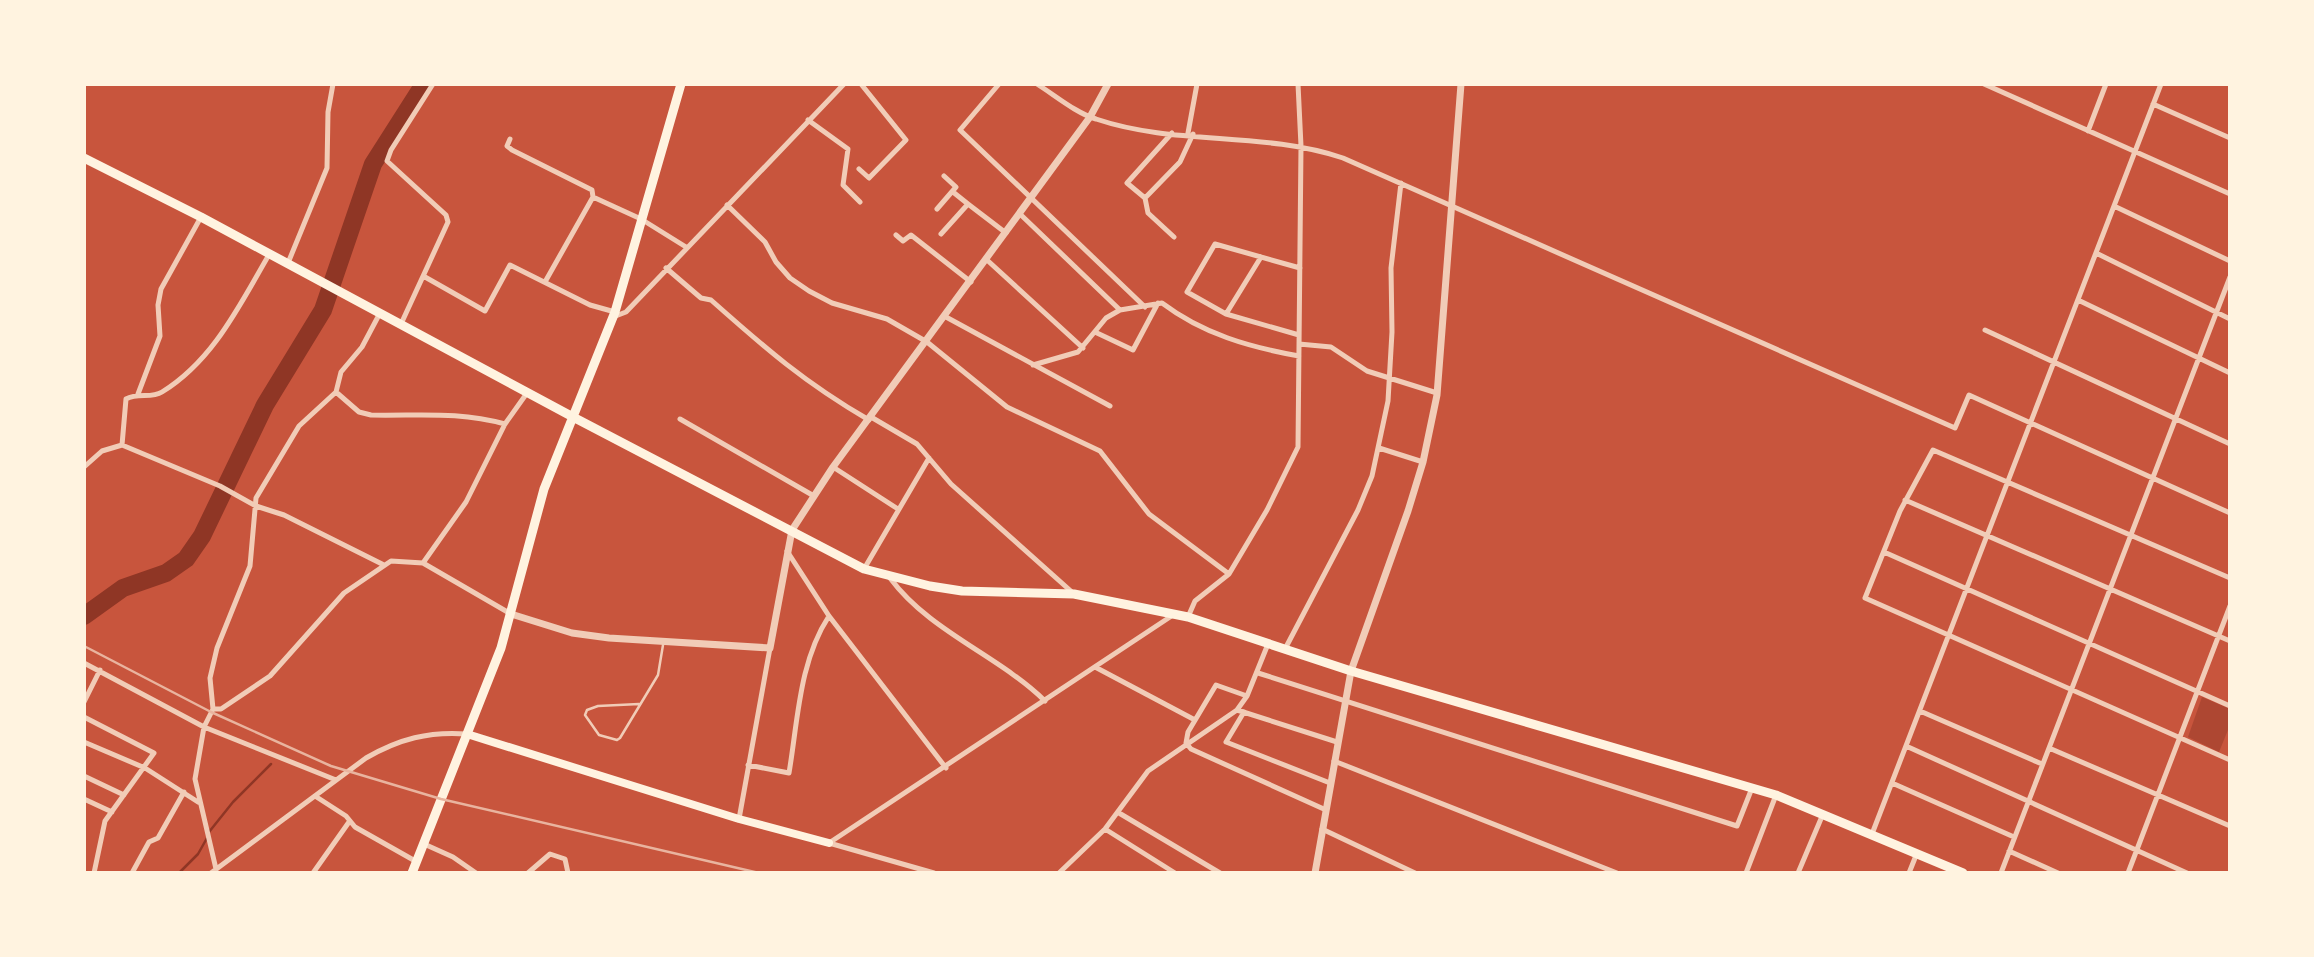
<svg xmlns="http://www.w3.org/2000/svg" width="2314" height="957" viewBox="0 0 2314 957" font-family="'Zilla Slab',serif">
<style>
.green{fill:#ae4732}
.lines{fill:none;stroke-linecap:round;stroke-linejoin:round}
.stream{stroke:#8f3625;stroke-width:2.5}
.river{stroke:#8f3625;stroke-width:18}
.service{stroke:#f1ccb7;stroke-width:2.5}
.minor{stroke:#f1ccb7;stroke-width:5}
.tertiary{stroke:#f1ccb7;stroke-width:7}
.secondary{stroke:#fff3e0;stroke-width:8}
.primary{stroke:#fff3e0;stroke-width:9}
.rail{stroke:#e9b49f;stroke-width:2.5}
</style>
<rect width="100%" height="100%" fill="#c8553d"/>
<path class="green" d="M2202 697 2230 709V725L2219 752 2188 737Z"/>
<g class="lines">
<path class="stream" d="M209 832 233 802 271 764
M179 873 198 854 207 838"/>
<path class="river" d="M84 616 123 588 166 573 186 559 202 536 265 405 323 310 373 164 424 84"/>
<path class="service" d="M639 704 598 706 587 710 585 715 599 735 617 740 620 738 658 675 663 645"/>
<path class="minor" d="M999 84 960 130 1145 307
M1037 84C1056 96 1076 113 1096 119 1176 146 1263 131 1343 158L1955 428 1969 395 2230 513
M1984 84 2230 194
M2153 104 2230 138
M808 120 848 149 843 185 860 202
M2088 131 2106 84
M1188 133 1197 84
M510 139 507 146 512 150 592 190 593 197 641 219 686 247
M859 169 869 178 906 140 861 84
M1145 198 1127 183 1172 133
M968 204 1006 233
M727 205 765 242 776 262 790 278 809 291 832 303 887 319 927 342 1007 407 1100 451 1149 514 1229 574
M2114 206 2230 261
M937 209 956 187 944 176
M1020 214 1120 310 1162 303C1203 334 1249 347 1299 356
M941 234 968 204 953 192
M896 235 903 241 911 235 971 282
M1174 237 1148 213 1145 198 1180 162 1193 134
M2096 253 2230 319
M987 260 1083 348
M288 263 327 168 328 112 333 84
M666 268 701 298 711 300C765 348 805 383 869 420
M425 277 485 311 510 265 590 305 615 312
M545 282 593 197
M2078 300 2230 373
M1226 314 1261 257
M613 317 626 312 844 84
M946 317 1110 406
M401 324 448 222 446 215 387 161 391 150 433 84
M1985 330 2230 444
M1097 333 1133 350 1158 303
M1299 335 1226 314 1187 292 1215 244 1300 268
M1299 344 1331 347 1367 371 1437 393
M1033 365 1078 352 1106 318 1120 310
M336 392 359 412 371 415C419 416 458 411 505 424
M138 394 160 336 158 305 161 289 201 217
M871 417 917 444 951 484 1073 593
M680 419 814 496
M122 445 126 399C138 392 151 399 162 392 214 360 240 304 270 253
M1379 448 1423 462
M84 467 102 451 122 445 220 486 256 506 284 515 382 564
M833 467 898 509
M1905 500 2230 641
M787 551 829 616 946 768
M1884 552 2230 706
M423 563 466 502 505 424 527 393
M864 569 929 458
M890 578C930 632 998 655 1045 701
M2230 578 1933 450 1900 511 1865 598 2230 760
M1188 617 1195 601 1229 574 1267 510 1298 447 1301 146 1298 84
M1285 649 1358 510 1372 476 1388 401 1392 332 1391 268 1401 183
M84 663 204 727 336 780
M1095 667 1195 720
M1258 673 1737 826 1752 788
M1247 696 1216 685 1188 732 1186 743 1191 749 1326 810
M84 702 100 670
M213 709H221L270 676 344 593 391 561 423 563 511 614
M1237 710 1247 696 1268 644
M1920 711 2042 764
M1244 712 1226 742 1330 783
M84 717 154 753 105 821 94 873
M84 742 145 768 198 802
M1906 746 2187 873
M2049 748 2230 826
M1334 761 1617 873
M748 765 789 773C798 720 799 662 829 616
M84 776 124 795
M1892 783 2014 837
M315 796 346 816 355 827 417 862
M84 799 112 812
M1119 813 1220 873
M739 819 770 648
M1105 829 1175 873
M1322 829 1415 873
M1872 834 2161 84
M829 843 1173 615
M829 843 934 873
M424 844 453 857 476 873
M2009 851 2058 873
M216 869 195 779 204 727 213 709 210 678 217 648 250 566 256 498 299 426 336 392 341 372 362 347 380 313
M132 873 149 842 158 838 184 792
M211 873 366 758C399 739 429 731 467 734
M313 873 349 822
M528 873 550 854 565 859 568 873
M1059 873 1105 829 1148 771 1237 710 1337 742
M1746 873 1776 795
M1798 873 1823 814
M1909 873 1917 853
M2001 873 2230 277
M2128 873 2230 606"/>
<path class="tertiary" d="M511 614 572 633 609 638 770 648 792 530 833 467 1090 117 1108 84
M1315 873 1351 671 1408 511 1423 462 1437 395 1461 84"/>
<path class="secondary" d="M467 734 739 819 829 843"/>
<path class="primary" d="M84 158 201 217 573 417 864 569 930 586 962 591 1074 594 1188 617 1351 671 1776 795 1963 873
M412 873 501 648 544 489 615 312 681 84"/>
<path class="rail" d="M84 646 211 712 331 766 441 799 759 873"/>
</g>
<rect width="2314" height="957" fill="none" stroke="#fff3e0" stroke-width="172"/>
</svg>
